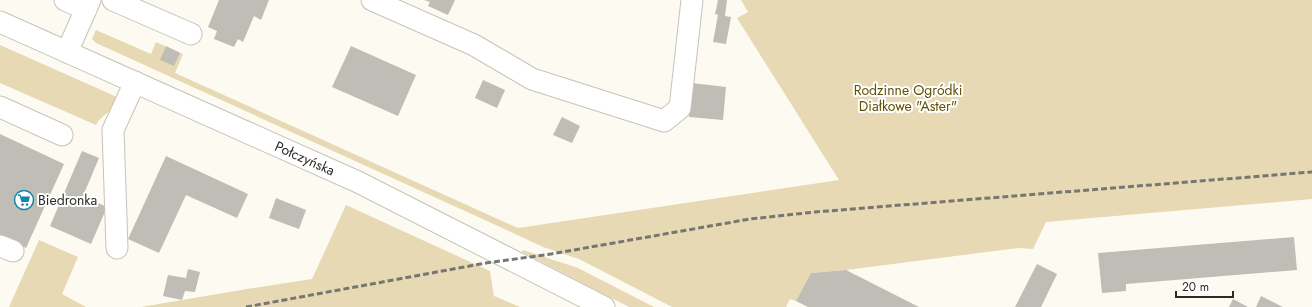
<svg xmlns="http://www.w3.org/2000/svg" width="1312" height="307" viewBox="0 0 1312 307" font-family="Jost,sans-serif">
<style>
.green{fill:#e6d9b3}
.building{fill:#c0bdb6}
.lines{fill:none;stroke-linecap:round;stroke-linejoin:round}
.minor-casing{stroke:#c6c3bb;stroke-width:23}
.minor{stroke:#fff;stroke-width:21}
.rail{stroke:#787671;stroke-width:3;stroke-dasharray:6 3;stroke-linecap:butt}
.labels{text-anchor:middle;stroke-width:4;stroke-linejoin:round;paint-order:stroke}
.park-label{font-size:14px;fill:#624f02;stroke:#fff}
.street-label{font-size:14px;fill:#2c2b28;stroke:#fff}
.poi-label{font-size:14px;fill:#2c2b28;stroke:#fff;text-anchor:start}
</style>
<rect width="100%" height="100%" fill="#fdfaf2"/>
<path class="green" d="M741 0H1312V199L1046 222 1033 249 1018 248 846 270 811 273 796 301 790 299 786 307H672L579 259 543 247 511 232 96 43 92 39 96 30 151 54 156 42 183 54 175 73 518 228 839 180 737 18 748 12Z
M0 45 117 97C116 110 101 115 96 125L0 83Z
M346 205 490 271 494 296 520 307H141L247 289 312 279Z
M39 240 78 257 62 294 86 307H9Z
M523 250 578 268 654 307H629L522 252Z"/>
<path class="building" d="M219 0H269L261 20 254 16 243 42 238 39 234 47 214 39 217 31 208 27Z
M424 0H455L448 15 428 6 430 2Z
M718 0H727L725 16 731 17 726 44 713 42 718 15 715 14Z
M166 46 180 53 174 66 160 60Z
M351 46 416 75 398 116 332 87Z
M483 80 505 90 497 108 475 98Z
M692 83 726 87 723 120 689 117Z
M562 117 580 126 572 143 553 135Z
M0 134 64 164 26 248 0 237Z
M82 151 99 158 83 196 107 207 91 244 50 226Z
M166 156 248 194 237 218 186 195 159 253 128 239Z
M276 198 306 210 299 229 269 218Z
M1294 237 1297 270 1126 284V291L1102 293 1098 253Z
M1037 264 1057 274 1041 307H1015Z
M188 269 200 272 195 292 185 291 182 300 163 296 168 275 186 278Z
M846 270 919 307H808L796 301 811 273Z
M1261 296 1283 307H1256Z
M1233 299 1248 307H1229Z"/>
<g class="lines">
<defs>
<g id="minor">
<path d="M65 0 86 9"/>
<path d="M113 0 191 34"/>
<path d="M372 0 474 45 532 79 664 121 680 108 692 0"/>
<path id="s1" d="M0 22 358 182 604 307"/>
<path d="M67 52 90 0"/>
<path d="M0 107 62 135"/>
<path d="M0 246 13 251"/>
<path d="M117 248 113 130 135 82"/>
</g>
</defs>
<use href="#minor" class="minor-casing"/>
<use href="#minor" class="minor"/>
<path class="rail" d="M246 307 486 263 551 254 750 219 815 212 1312 172"/>
</g>
<defs>
<symbol id="supermarket-ring" viewBox="-11 -11 22 22"><circle r="9.5" fill="#fff" stroke="#0c88ab" stroke-width="1.5"/><path d="M-6-5.5h2.5l.6 2H6L4.5 2H-2.5L-4.4-4H-6ZM-1.5 3.2a1.3 1.3 0 1 0 .1 0ZM3 3.2a1.3 1.3 0 1 0 .1 0Z" fill="#0c88ab"/></symbol>
</defs>
<g fill-rule="evenodd">
<use href="#supermarket-ring" x="13" y="189" width="22" height="22"/>
</g>
<g class="labels">
<g class="park-label">
<text x="908" y="95">Rodzinne Ogródki<tspan x="908" dy="16">Diałkowe "Aster"</tspan></text>
</g>
<g class="street-label">
<text dy="5" stroke="none"><textPath href="#s1" startOffset="334">Połczyńska</textPath></text>
</g>
<g class="poi-label">
<text x="38" y="205">Biedronka</text>
</g>
</g>
<path d="M1176 291v6h57v-6" fill="none" stroke="#2c2b28" stroke-width="2"/>
<text x="1182" y="291" font-size="12" fill="#2c2b28" stroke="#ffffff" stroke-width="3" paint-order="stroke">20 m</text>
</svg>
